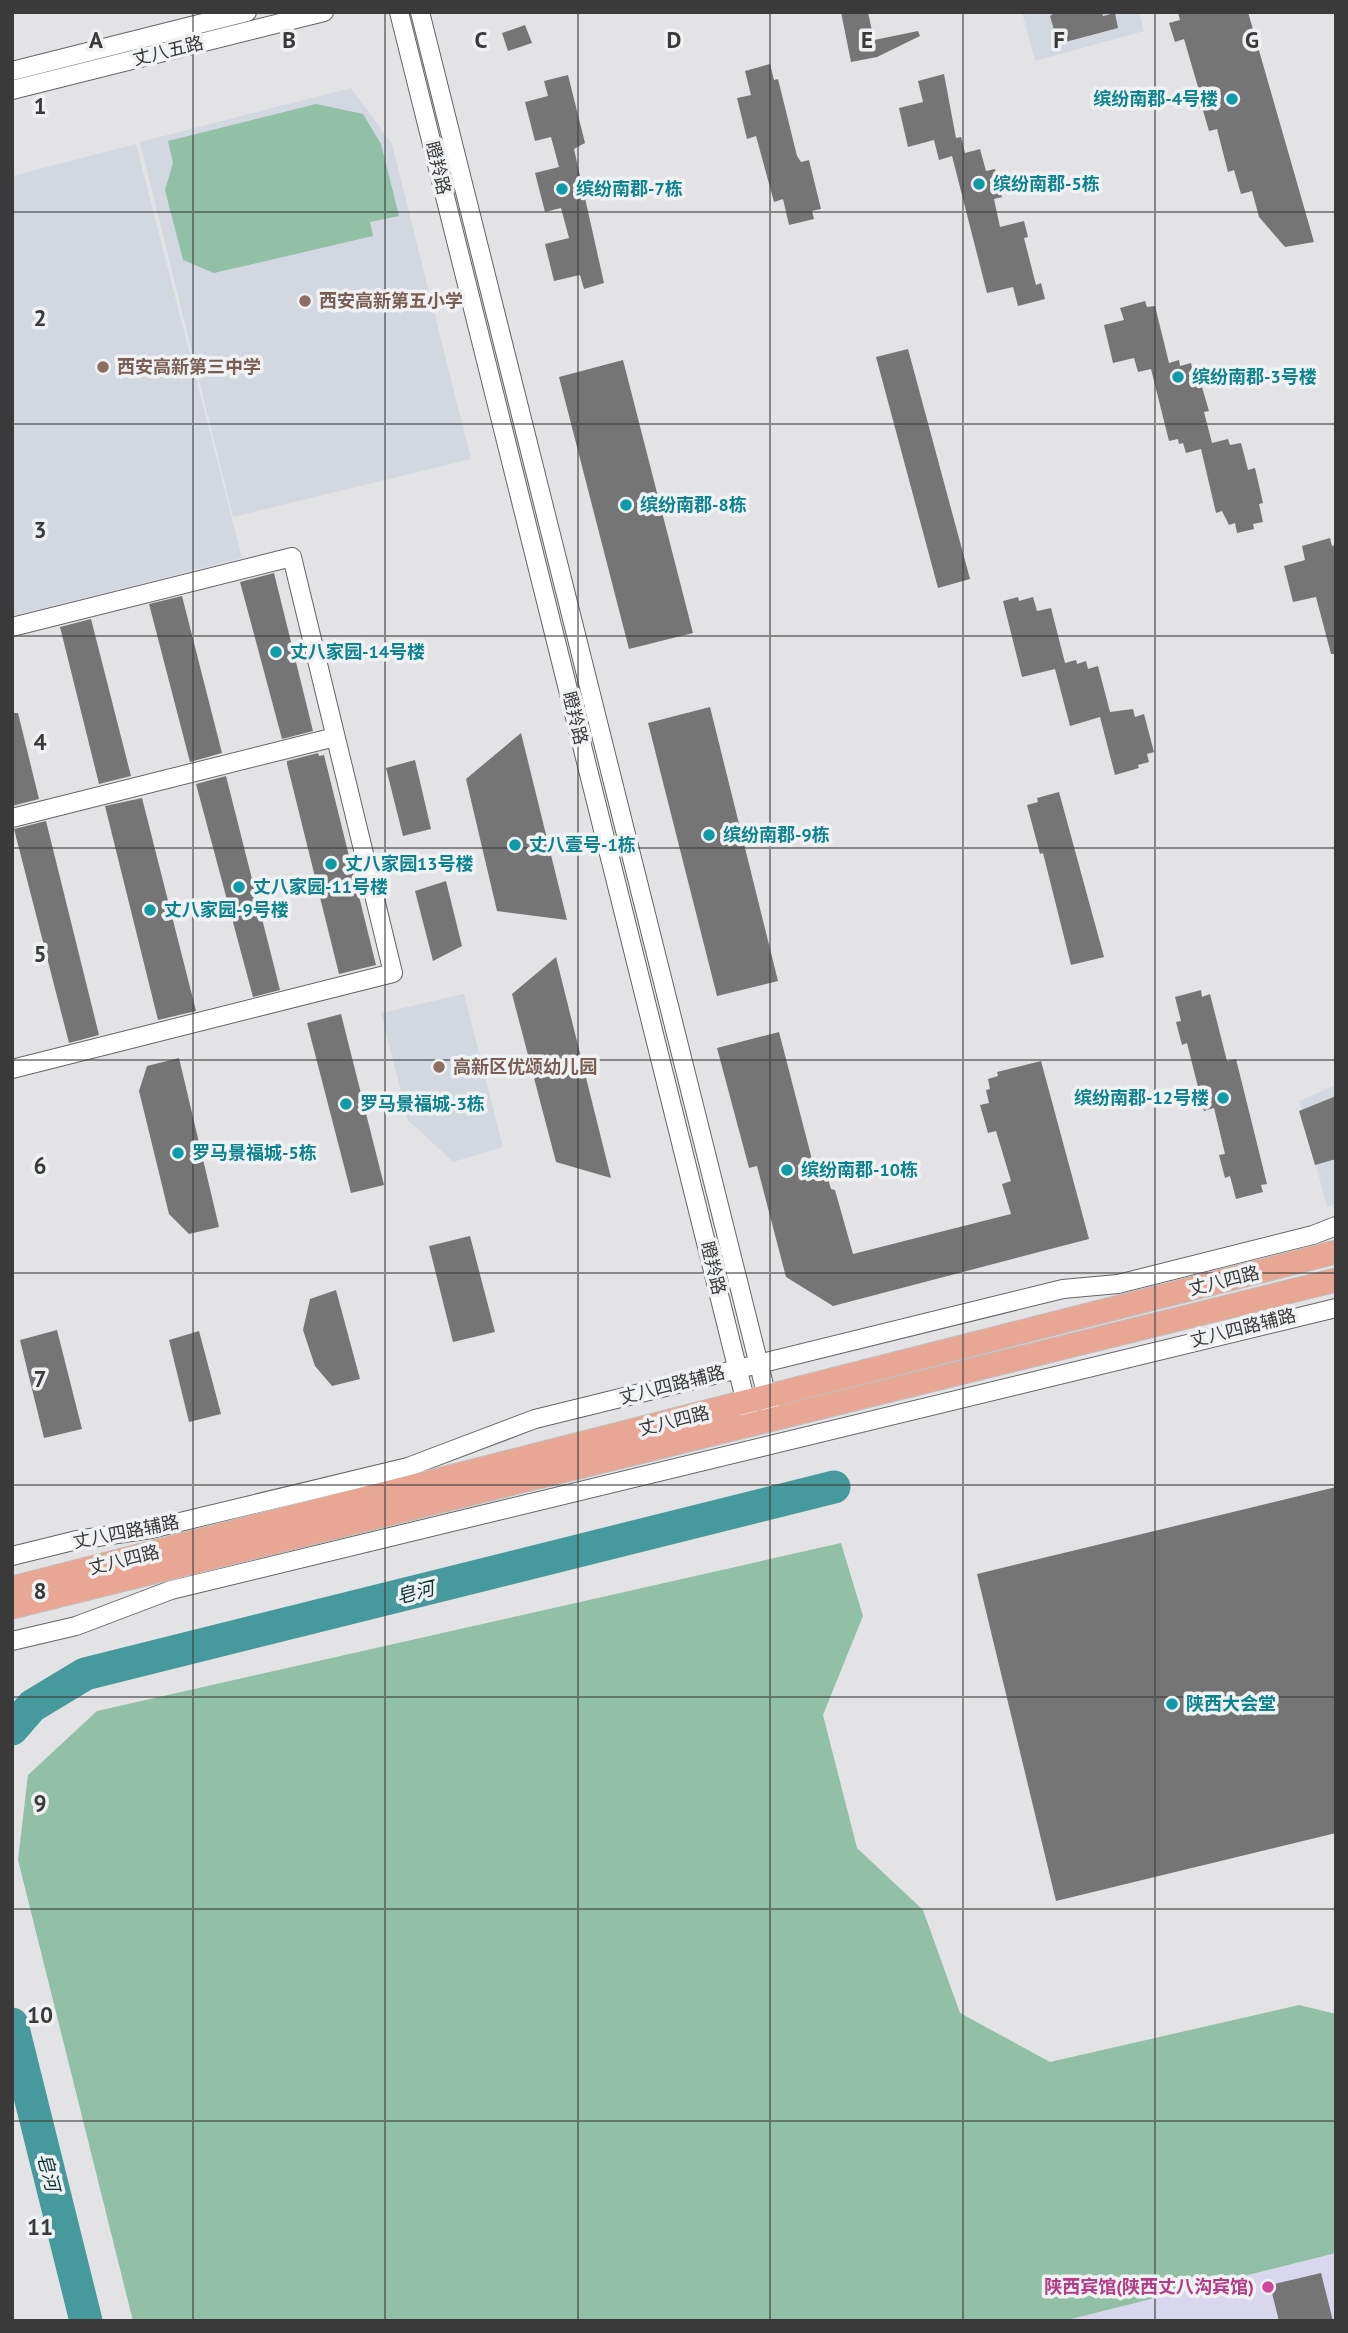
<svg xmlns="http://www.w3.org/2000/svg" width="1348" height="2333" viewBox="0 0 1348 2333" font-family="'PT Sans','Noto Sans SC',sans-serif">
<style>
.commercial{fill:#d9d7ed}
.built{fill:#d3d7df}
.green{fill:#91c0a7}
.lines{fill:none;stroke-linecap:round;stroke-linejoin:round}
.river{stroke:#469a9d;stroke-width:33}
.building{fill:#767576}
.minor-casing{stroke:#636465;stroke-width:20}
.major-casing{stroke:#c0c0c0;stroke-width:25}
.minor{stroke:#fff;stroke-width:18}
.major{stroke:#e8a695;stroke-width:23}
.grid{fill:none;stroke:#3a3a3b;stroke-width:2;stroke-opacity:0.55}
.culture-dot{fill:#0f9aa8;stroke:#f0f1f2;stroke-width:2.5}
.education-dot{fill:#8d6e63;stroke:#f0f1f2;stroke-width:2.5}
.hotel-dot{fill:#d1479c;stroke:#f0f1f2;stroke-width:2.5}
.labels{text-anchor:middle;stroke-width:7;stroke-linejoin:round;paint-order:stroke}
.street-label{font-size:18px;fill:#3a3a3b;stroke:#f0f1f2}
.culture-label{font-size:18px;font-weight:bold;fill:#0d838f;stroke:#f0f1f2;text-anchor:start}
.education-label{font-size:18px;font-weight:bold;fill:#785e54;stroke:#f0f1f2;text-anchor:start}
.hotel-label{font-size:18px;font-weight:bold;fill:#b23c85;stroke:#f0f1f2;text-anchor:end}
.water-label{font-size:19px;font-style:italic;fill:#093335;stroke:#f0f1f2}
.grid-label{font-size:23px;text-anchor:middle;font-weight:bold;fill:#3a3a3b;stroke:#f0f1f2;stroke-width:7;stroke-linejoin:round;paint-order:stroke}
</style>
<rect width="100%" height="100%" fill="#e3e3e5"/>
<path class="commercial" d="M1336 2253V2321H1063Z"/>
<path class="built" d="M1022 12H1139L1144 31 1035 61Z
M351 88 392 144 471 459 233 517 140 142Z
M136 144 242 558 12 616V176Z
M464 994 503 1147 453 1162 408 1120 381 1013Z
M1336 1085V1204L1327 1207 1299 1101Z"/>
<path class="green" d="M316 104 363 114 381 144 399 216 370 222 373 236 214 273 183 260 165 190 173 163 168 141Z
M841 1543 863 1616 823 1715 857 1848 923 1910 960 2013 1050 2062 1299 2005 1336 2014V2253L1063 2321H133L18 1860 28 1775 97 1711Z"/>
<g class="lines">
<path class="river" d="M12 1729 32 1706 85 1674 834 1487
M12 2024 86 2321"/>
</g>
<path class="building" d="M841 12H868L874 40 918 31 920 36 877 57 851 62Z
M1056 12H1102L1103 16 1115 13 1118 28 1058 44 1050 16Z
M1178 12H1248L1314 242 1285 247 1259 217 1252 191 1241 194 1234 170 1228 172 1217 129 1209 131 1202 107 1194 110 1189 90 1198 87 1184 39 1175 42 1169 23 1180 20Z
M525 25 532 43 508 51 502 33Z
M770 64 774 80 778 79 797 156 801 162 809 160 821 209 812 211 814 219 789 225 783 199 774 202 756 136 747 139 737 98 751 95 745 71Z
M944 74 956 138 961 137 965 153 980 149 986 171 995 169 1002 197 994 199 1000 227 1024 221 1028 237 1024 238 1036 285 1041 283 1045 299 1018 306 1013 287 987 293 952 156 939 160 934 140 908 147 899 108 923 102 918 81Z
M568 75 585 143 574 149 604 283 584 289 580 275 554 281 545 244 569 238 561 208 545 212 535 173 559 167 551 137 535 141 525 102 548 96 544 81Z
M1145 301 1147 307 1155 306 1169 363 1179 360 1180 366 1191 363 1197 388 1202 387 1209 411 1204 412 1212 443 1228 439 1230 445 1241 443 1248 470 1255 468 1263 503 1259 504 1263 522 1253 524 1254 529 1237 533 1235 523 1229 525 1222 511 1216 513 1201 449 1186 453 1183 443 1179 444 1178 439 1169 441 1151 369 1138 372 1134 358 1113 363 1104 325 1124 320 1120 308Z
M908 349 970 579 938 588 876 357Z
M623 360 693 633 629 649 559 377Z
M1330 538 1332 546 1336 545V654H1331L1316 597 1293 602 1284 566 1305 560 1302 546Z
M274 573 313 731 282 739 240 582Z
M182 596 222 753 190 762 149 604Z
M1018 597 1019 601 1033 597 1037 611 1051 608 1065 663 1076 660 1077 664 1086 661 1088 669 1098 666 1110 712 1133 709 1135 717 1144 714 1154 752 1147 754 1149 762 1138 765 1139 768 1115 775 1100 717 1070 726 1055 669 1022 677 1003 601Z
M91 619 131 776 99 784 60 627Z
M710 707 778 981 717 996 648 723Z
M12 713H18L39 799 12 806Z
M521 733 567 920 497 911 466 779Z
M318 753 319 756 324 755 376 965 339 974 287 764V761Z
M415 760 431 829 403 836 386 768Z
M226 776 280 990 253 997 196 784Z
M1059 792 1104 957 1071 965 1043 853 1040 854 1027 805 1038 802 1037 798Z
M142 798 196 1011 158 1020 105 806Z
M46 821 99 1035 69 1043 14 829Z
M446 881 462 946 433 961 415 891Z
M556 957 611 1178 556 1162 512 994Z
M1201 990 1202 997 1210 994 1227 1061 1236 1059 1267 1184 1261 1185 1263 1192 1236 1199 1230 1176 1225 1178 1219 1155 1225 1154 1214 1108 1204 1111 1187 1043 1182 1045 1176 1022 1181 1021 1175 997Z
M341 1014 384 1185 351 1193 307 1023Z
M779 1032 815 1171 825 1168 831 1189 835 1190 853 1254 1011 1214 1002 1184 1011 1181 996 1131 988 1133 980 1105 989 1103 986 1090 990 1089 988 1079 998 1076 997 1072 1041 1061 1089 1239 833 1306 786 1277 757 1166 749 1168 717 1048Z
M179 1058 219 1227 189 1234 169 1214 139 1091 147 1066Z
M1336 1096V1159L1315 1165 1299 1111Z
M470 1236 495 1332 453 1342 429 1246Z
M336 1290 360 1379 332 1386 315 1366 303 1330 310 1299Z
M57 1330 82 1429 44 1438 20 1340Z
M199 1331 221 1414 189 1422 169 1340Z
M1336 1487V1833L1056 1901 977 1574Z
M1321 2273 1333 2321H1279L1270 2285Z"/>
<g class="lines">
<defs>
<path id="minor" d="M399 12 748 1411
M420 12 770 1409
M12 71 247 12
M12 90 324 12
M12 627 292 557 393 973 12 1069
M12 818 335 737
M12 1556 77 1540 151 1529 408 1467 535 1419 1063 1289 1118 1284 1313 1235 1336 1226
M12 1641 76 1626 171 1590 1336 1308"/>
<path id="major" d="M12 1588 1336 1252
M12 1607 1336 1280"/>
</defs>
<use href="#minor" class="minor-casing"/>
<use href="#major" class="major-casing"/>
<use href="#minor" class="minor"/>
<use href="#major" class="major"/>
</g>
<path class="grid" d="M193 12V2321M385 12V2321M578 12V2321M770 12V2321M963 12V2321M1155 12V2321M12 212H1336M12 424H1336M12 636H1336M12 848H1336M12 1060H1336M12 1273H1336M12 1485H1336M12 1697H1336M12 1909H1336M12 2121H1336"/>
<g class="culture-dot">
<circle cx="1232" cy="99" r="7"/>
<circle cx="979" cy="184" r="7"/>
<circle cx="562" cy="189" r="7"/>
<circle cx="1178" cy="377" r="7"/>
<circle cx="626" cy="505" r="7"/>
<circle cx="276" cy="652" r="7"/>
<circle cx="709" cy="835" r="7"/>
<circle cx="515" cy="845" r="7"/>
<circle cx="331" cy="864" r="7"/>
<circle cx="239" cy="887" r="7"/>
<circle cx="150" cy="910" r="7"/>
<circle cx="1223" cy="1098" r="7"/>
<circle cx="346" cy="1104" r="7"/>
<circle cx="178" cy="1153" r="7"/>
<circle cx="787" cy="1170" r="7"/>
<circle cx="1172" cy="1704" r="7"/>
</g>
<g class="education-dot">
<circle cx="305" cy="301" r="7"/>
<circle cx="103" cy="367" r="7"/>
<circle cx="439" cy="1067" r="7"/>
</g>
<circle class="hotel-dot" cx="1268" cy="2287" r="7"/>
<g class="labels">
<g class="street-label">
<text transform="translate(168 51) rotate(-14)" y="6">丈八五路</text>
<text transform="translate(438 168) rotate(76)" y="6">瞪羚路</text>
<text transform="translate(575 718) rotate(76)" y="6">瞪羚路</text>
<text transform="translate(713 1268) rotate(76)" y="6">瞪羚路</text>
<text transform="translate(1224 1281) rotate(-14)" y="6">丈八四路</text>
<text transform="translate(1243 1328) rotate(-14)" y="6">丈八四路辅路</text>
<text transform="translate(672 1385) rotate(-14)" y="6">丈八四路辅路</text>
<text transform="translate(674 1421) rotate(-14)" y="6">丈八四路</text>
<text transform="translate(126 1532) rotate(-11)" y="6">丈八四路辅路</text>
<text transform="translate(124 1560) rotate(-14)" y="6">丈八四路</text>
</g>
<g class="culture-label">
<text x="1218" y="105" text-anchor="end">缤纷南郡-4号楼</text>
<text x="993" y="190">缤纷南郡-5栋</text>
<text x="576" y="195">缤纷南郡-7栋</text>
<text x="1192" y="383">缤纷南郡-3号楼</text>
<text x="640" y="511">缤纷南郡-8栋</text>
<text x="290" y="658">丈八家园-14号楼</text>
<text x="723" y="841">缤纷南郡-9栋</text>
<text x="529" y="851">丈八壹号-1栋</text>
<text x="345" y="870">丈八家园13号楼</text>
<text x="253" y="893">丈八家园-11号楼</text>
<text x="164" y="916">丈八家园-9号楼</text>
<text x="1209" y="1104" text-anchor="end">缤纷南郡-12号楼</text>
<text x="360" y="1110">罗马景福城-3栋</text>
<text x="192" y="1159">罗马景福城-5栋</text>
<text x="801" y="1176">缤纷南郡-10栋</text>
<text x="1186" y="1710">陕西大会堂</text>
</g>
<g class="education-label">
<text x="319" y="307">西安高新第五小学</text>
<text x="117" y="373">西安高新第三中学</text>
<text x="453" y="1073">高新区优颂幼儿园</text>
</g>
<g class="hotel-label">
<text x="1254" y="2293">陕西宾馆(陕西丈八沟宾馆)</text>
</g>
<g class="water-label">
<text transform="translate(415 1592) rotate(-14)" y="7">皂河</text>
<text transform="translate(49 2172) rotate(76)" y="7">皂河</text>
</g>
</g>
<g class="grid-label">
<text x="96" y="48">A</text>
<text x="289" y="48">B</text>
<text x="481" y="48">C</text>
<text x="674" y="48">D</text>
<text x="867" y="48">E</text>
<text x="1059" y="48">F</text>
<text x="1252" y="48">G</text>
<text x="40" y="114">1</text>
<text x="40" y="326">2</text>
<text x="40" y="538">3</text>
<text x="40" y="750">4</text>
<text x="40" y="962">5</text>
<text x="40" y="1174">6</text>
<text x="40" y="1387">7</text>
<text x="40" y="1599">8</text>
<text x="40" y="1811">9</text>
<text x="40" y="2023">10</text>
<text x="40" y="2235">11</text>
</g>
<rect width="1348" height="2333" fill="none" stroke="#3a3a3b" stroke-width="28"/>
</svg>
